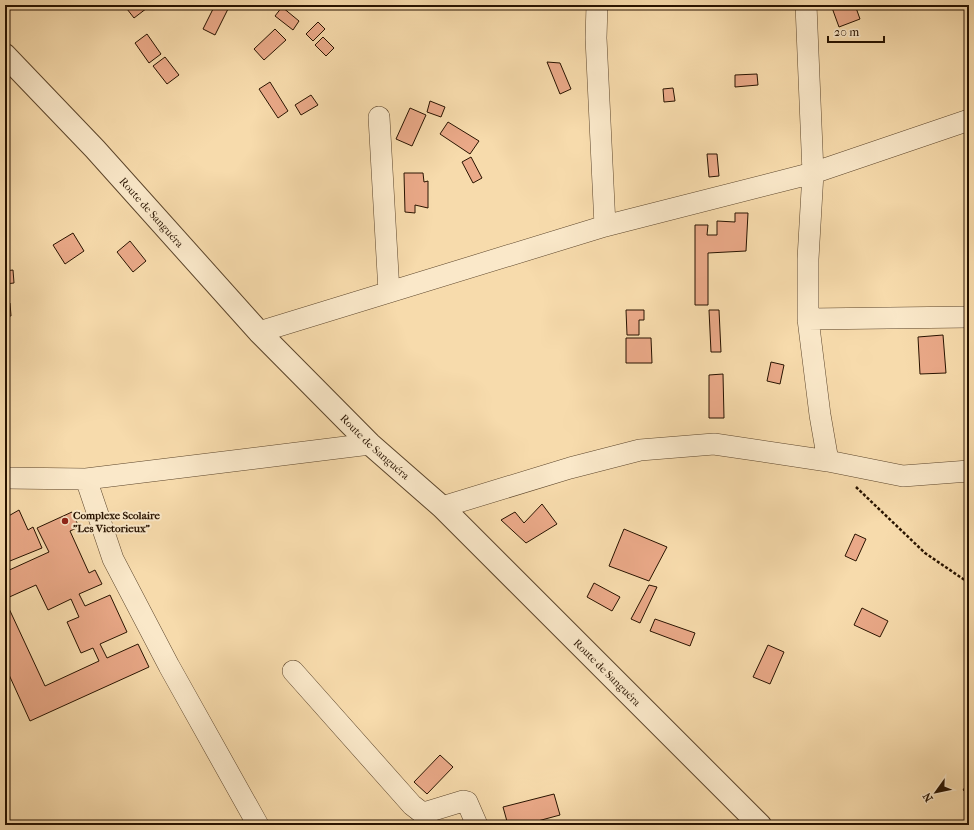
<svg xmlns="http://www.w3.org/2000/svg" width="974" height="830" viewBox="0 0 974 830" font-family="'IM FELL French Canon',serif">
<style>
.building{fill:#eaa988;stroke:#281300}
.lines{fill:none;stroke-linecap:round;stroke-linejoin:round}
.minor-casing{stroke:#5c452b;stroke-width:22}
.tertiary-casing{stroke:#5c452b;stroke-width:24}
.path{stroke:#281300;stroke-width:2.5;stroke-dasharray:3 2;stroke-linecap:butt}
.minor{stroke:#fae8c9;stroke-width:21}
.tertiary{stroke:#fae8c9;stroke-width:22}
.poi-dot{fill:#8f2418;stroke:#fae8c9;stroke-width:1.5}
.labels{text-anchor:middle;stroke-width:4;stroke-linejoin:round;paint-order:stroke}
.street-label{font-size:11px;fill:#281300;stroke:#fae8c9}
.poi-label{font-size:11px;font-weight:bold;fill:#281300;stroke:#fae8c9;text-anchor:start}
</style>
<rect width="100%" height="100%" fill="#f7dbac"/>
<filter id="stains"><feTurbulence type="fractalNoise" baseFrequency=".005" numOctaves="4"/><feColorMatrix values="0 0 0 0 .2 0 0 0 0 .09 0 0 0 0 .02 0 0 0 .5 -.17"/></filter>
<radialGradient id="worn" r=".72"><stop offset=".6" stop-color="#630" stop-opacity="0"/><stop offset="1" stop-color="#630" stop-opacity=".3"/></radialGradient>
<path class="building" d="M132 5H151L134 18 127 9Z
M215 5 229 7 215 35 203 29Z
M831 5H855L860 19 839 27Z
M282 7 299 21 293 30 275 16Z
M318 22 325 29 313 41 306 34Z
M275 29 286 40 264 60 254 49Z
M147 34 161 54 149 63 135 43Z
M323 37 334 48 326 56 315 45Z
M165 57 179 75 167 84 153 66Z
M547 62 560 63 571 89 560 94Z
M757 74 758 85 735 87V75Z
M270 82 288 111 278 118 259 89Z
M673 88 675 101 664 102 663 89Z
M311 95 318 105 301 115 295 105Z
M430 101 445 107 441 117 427 112Z
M410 108 426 115 412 146 396 139Z
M448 122 479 141 470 154 440 134Z
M707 154H717L719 176 709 177Z
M471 157 482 178 473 183 462 162Z
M404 173H423L424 182 428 181V208L415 205V213L405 212Z
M735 213H748L746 251 708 253V305H695V225H708L707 235H717V221L735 222Z
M73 233 84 251 65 264 53 245Z
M130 241 146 261 133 272 117 252Z
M13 270 14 283 5 284V271Z
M5 303H10L11 316H5Z
M626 310H644V320H639V335H627Z
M709 310H719L721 352H711Z
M943 335 946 373 920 374 918 337Z
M626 338H651L652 363H626Z
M771 362 784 365 780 384 767 381Z
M723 374 724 418H709V375Z
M542 504 557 524 526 543 501 520 515 512 524 523Z
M19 510 28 530 33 527 42 548 5 563V518Z
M72 512 79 527 70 531 89 573 95 570 102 584 79 594 85 606 110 595 127 632 100 644 107 658 138 644 149 667 30 721 5 666V600L45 686 99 661 93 648 81 653 67 622 79 617 71 599 48 610 36 585 5 599V572L49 552 37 528Z
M624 529 667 547 649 581 609 566Z
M855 534 866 539 856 561 845 556Z
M594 583 620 597 612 611 587 597Z
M649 585 657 587 640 623 631 619Z
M862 608 888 621 880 637 854 625Z
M655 619 695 633 690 646 650 631Z
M768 645 784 652 770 684 753 677Z
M440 755 453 767 427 794 414 782Z
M969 781V794L963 790Z
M554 794 560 815 523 825H508L503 807Z"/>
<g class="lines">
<defs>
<path id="minor" d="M597 5 596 38 605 226
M806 5 813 173 808 259V319L820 415 828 461
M379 117 389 292
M808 319 969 317
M259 332 605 226 813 173 969 120
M5 478 86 479 370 444
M86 479 113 559 169 666 258 825
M442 507 570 468 640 450 714 444 828 461 903 476 969 471
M293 671 412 805 421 812H427L463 801 467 802 477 825"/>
<g id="tertiary">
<path id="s1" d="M5 55 95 149 259 332 370 444 442 507 760 825"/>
</g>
</defs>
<use href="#minor" class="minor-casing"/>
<use href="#tertiary" class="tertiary-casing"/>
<path class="path" d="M856 487 925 553 969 583"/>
<use href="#minor" class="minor"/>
<use href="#tertiary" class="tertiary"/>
</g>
<circle class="poi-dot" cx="65" cy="521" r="4"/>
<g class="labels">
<g class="street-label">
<text dy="4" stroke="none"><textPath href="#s1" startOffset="215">Route de Sanguéra</textPath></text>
<text dy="4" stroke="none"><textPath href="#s1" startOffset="539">Route de Sanguéra</textPath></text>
<text dy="4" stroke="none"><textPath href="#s1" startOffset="863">Route de Sanguéra</textPath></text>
</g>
<g class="poi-label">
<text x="73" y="519">Complexe Scolaire<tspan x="73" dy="13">"Les Victorieux"</tspan></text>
</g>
</g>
<rect width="974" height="830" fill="none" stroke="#f7dbac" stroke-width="20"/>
<rect x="6" y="6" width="962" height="818" fill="none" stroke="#281300" stroke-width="2"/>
<rect x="10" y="10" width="954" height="810" fill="none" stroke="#281300"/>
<g transform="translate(936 792) rotate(237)" stroke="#fae8c9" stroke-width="3" paint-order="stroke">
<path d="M0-3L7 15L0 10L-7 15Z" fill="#281300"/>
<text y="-6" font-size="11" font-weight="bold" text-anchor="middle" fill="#281300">N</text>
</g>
<path d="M828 36v6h56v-6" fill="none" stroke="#281300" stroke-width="2"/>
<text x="834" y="36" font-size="12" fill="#281300" stroke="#fae8c9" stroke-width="3" paint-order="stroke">20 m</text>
<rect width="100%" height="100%" filter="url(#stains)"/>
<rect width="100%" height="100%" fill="url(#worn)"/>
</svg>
